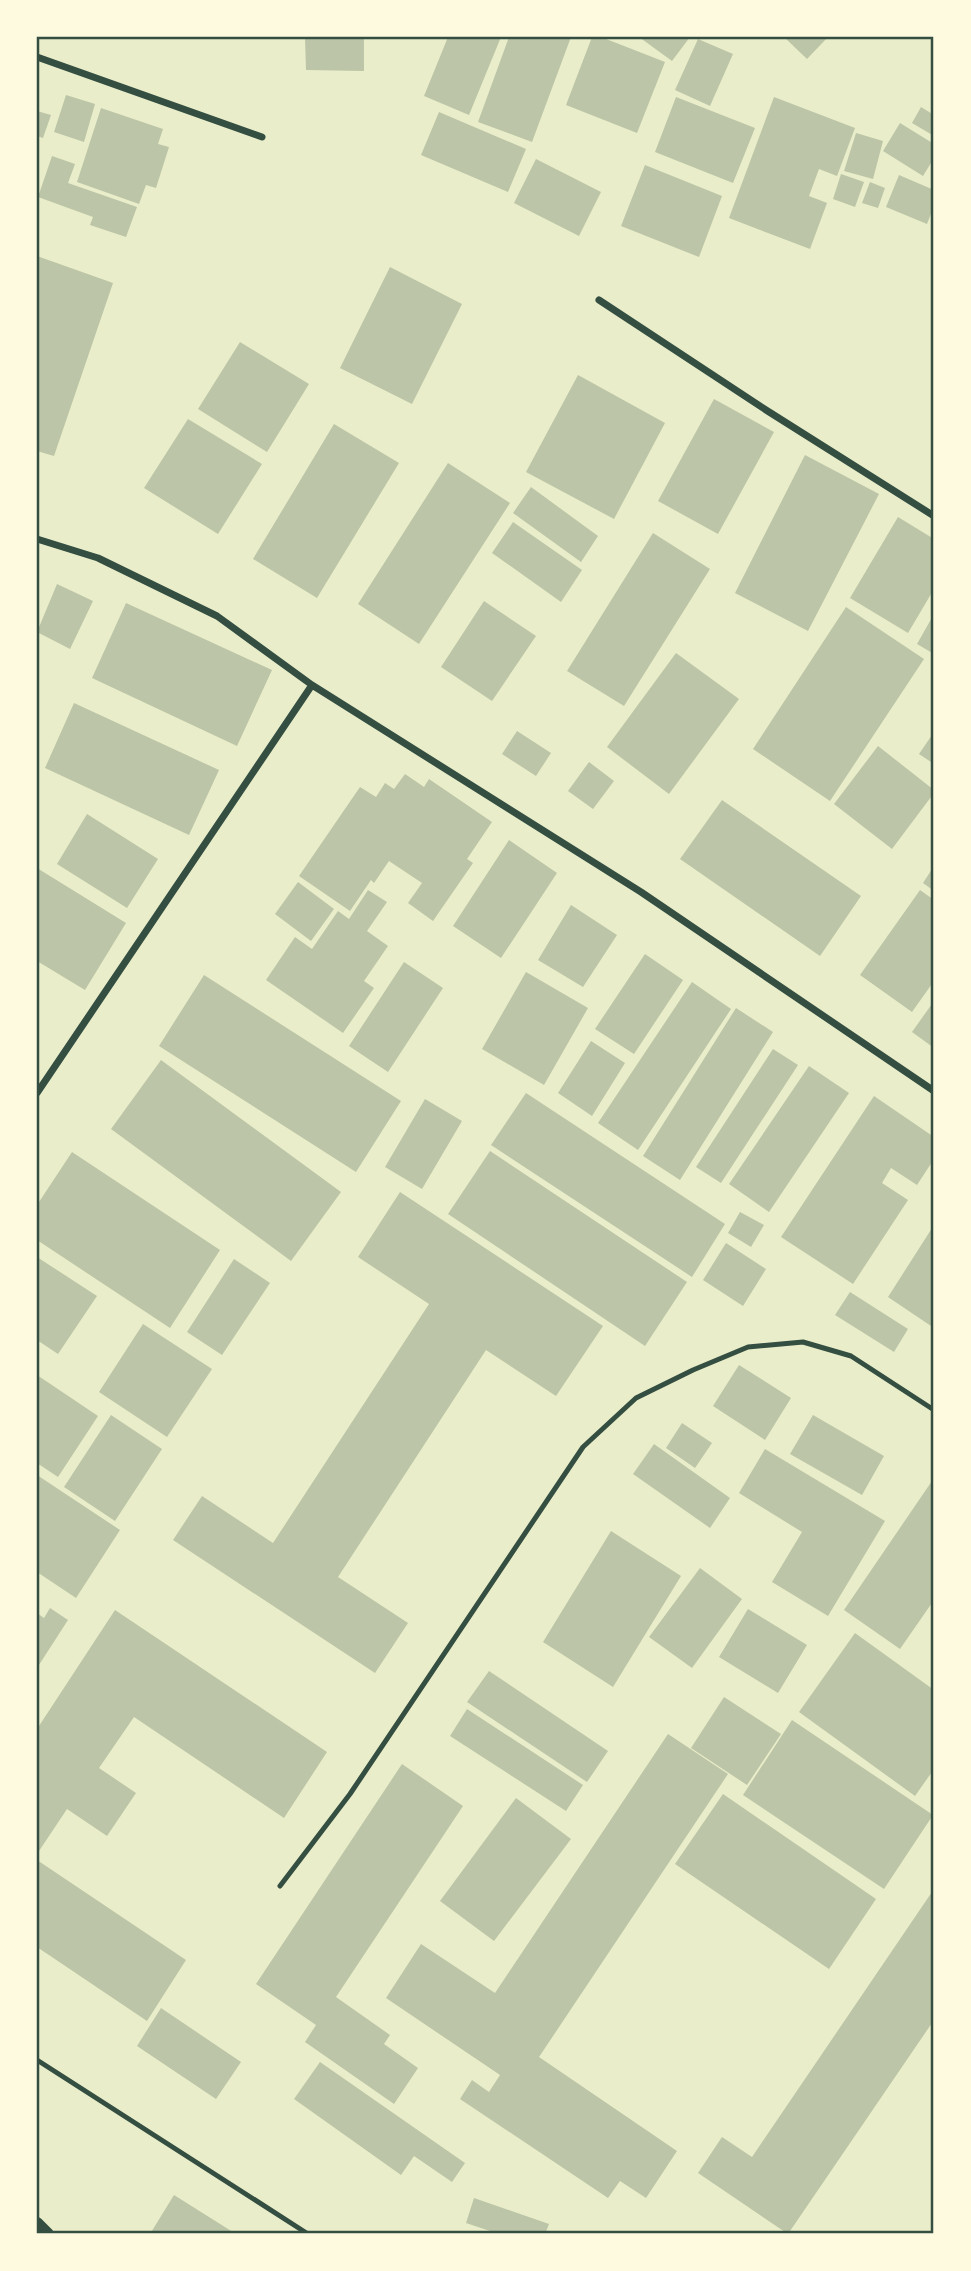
<svg xmlns="http://www.w3.org/2000/svg" width="971" height="2271" viewBox="0 0 971 2271" font-family="Montserrat,sans-serif">
<style>
.building{fill:#bcc5a7}
.lines{fill:none;stroke-linecap:round;stroke-linejoin:round}
.service{stroke:#344e41;stroke-width:5}
.minor{stroke:#344e41;stroke-width:7}
.tertiary{stroke:#344e41;stroke-width:12}
.neatline{fill:none;stroke:#344e41;stroke-width:2.5}
</style>
<rect width="100%" height="100%" fill="#e9edc9"/>
<path class="building" d="M305 37H364V71L306 70Z
M448 37H501L469 115 424 96Z
M509 37H571L532 142 478 122Z
M592 37H601L665 62 637 133 566 105Z
M639 37H690L672 61Z
M784 37H828L807 59Z
M698 39 733 54 710 106 675 90Z
M66 95 95 104 84 142 54 132Z
M676 97 755 128 733 183 655 152Z
M774 97 855 128 837 176 819 169 809 196 827 203 810 249 729 218Z
M921 107 934 115V136L912 123Z
M101 108 163 129 158 144 169 147 156 188 146 185 139 204 77 182Z
M37 111 51 115 43 138 37 136Z
M439 112 526 149 508 192 421 155Z
M900 123 934 144V158L923 176 883 151Z
M856 133 883 141 873 179 844 171Z
M52 156 75 164 68 183 137 207 126 237 90 225 93 217 38 197Z
M536 159 601 192 579 236 514 203Z
M645 165 722 196 699 257 621 226Z
M841 174 864 182 855 207 833 199Z
M899 175 934 190V206L927 224 886 207Z
M870 182 885 188 878 208 862 203Z
M37 256 113 283 54 456 37 451Z
M390 267 462 304 412 404 340 368Z
M240 342 309 384 267 452 198 409Z
M578 375 665 423 614 519 526 472Z
M714 399 774 432 718 534 658 501Z
M188 419 262 464 218 534 144 488Z
M334 424 399 463 317 598 253 559Z
M805 455 879 494 808 631 735 593Z
M448 463 510 503 419 644 358 604Z
M531 487 598 536 581 562 513 513Z
M898 517 934 539V589L908 633 850 598Z
M513 522 582 570 561 602 492 553Z
M653 533 710 569 624 706 567 671Z
M57 584 93 601 70 649 37 632Z
M484 601 536 636 492 701 441 667Z
M126 603 272 670 237 746 92 678Z
M846 607 924 659 830 801 753 749Z
M934 614V654L917 644Z
M676 653 739 699 669 794 607 747Z
M74 703 219 770 189 835 45 768Z
M517 731 551 753 536 776 502 754Z
M934 732V764L919 754Z
M878 746 934 790V793L892 849 834 804Z
M589 762 614 781 593 809 568 791Z
M405 774 424 787 429 779 492 822 467 859 473 863 433 921 408 903 422 883 389 861 374 883 371 880 350 911 299 876 360 787 376 797 385 783 394 789Z
M722 800 861 896 820 956 680 859Z
M87 814 158 859 127 908 57 864Z
M509 840 557 873 501 958 453 926Z
M934 866V891L923 883Z
M37 868 126 923 85 990 37 961Z
M298 882 334 909 311 941 275 914Z
M368 890 387 902 367 931 388 946 364 981 374 988 343 1033 266 980 295 937 312 949 338 911 349 919Z
M920 890 934 900V981L912 1012 860 975Z
M571 905 617 935 583 987 538 960Z
M645 954 683 980 634 1054 595 1029Z
M404 962 443 988 388 1072 349 1046Z
M526 972 588 1008 544 1085 482 1049Z
M204 975 401 1101 356 1172 159 1046Z
M692 982 731 1009 638 1150 598 1123Z
M934 1001V1048L912 1032Z
M736 1008 773 1032 680 1180 643 1156Z
M591 1041 625 1063 592 1116 558 1093Z
M773 1049 798 1065 721 1183 696 1167Z
M161 1060 341 1192 291 1261 111 1129Z
M809 1066 849 1093 769 1212 729 1184Z
M526 1093 725 1224 692 1277 491 1145Z
M874 1096 934 1137V1159L917 1185 891 1168 882 1183 908 1200 853 1284 781 1237Z
M425 1099 462 1121 422 1189 385 1167Z
M490 1151 687 1282 645 1346 448 1214Z
M72 1152 220 1250 170 1328 37 1240V1205Z
M400 1192 603 1326 556 1396 486 1350 338 1577 408 1623 375 1673 173 1540 202 1496 273 1543 429 1304 358 1257Z
M740 1212 764 1225 751 1247 728 1233Z
M934 1225V1328L888 1297Z
M726 1243 766 1269 743 1306 703 1280Z
M37 1257 97 1296 58 1354 37 1340Z
M234 1259 270 1283 222 1355 187 1332Z
M850 1292 908 1329 894 1352 835 1315Z
M143 1324 212 1369 167 1437 99 1392Z
M739 1365 791 1398 765 1440 713 1406Z
M37 1375 98 1416 58 1477 37 1463Z
M111 1415 162 1449 115 1521 64 1487Z
M813 1415 884 1456 862 1495 790 1454Z
M682 1423 712 1443 695 1468 666 1448Z
M654 1444 730 1498 710 1528 633 1474Z
M765 1449 885 1521 828 1616 772 1582 802 1532 739 1493Z
M37 1475 120 1530 76 1598 37 1572Z
M934 1478V1600L900 1649 844 1610Z
M611 1531 681 1576 613 1687 543 1642Z
M700 1568 742 1599 692 1668 649 1637Z
M50 1608 68 1620 37 1668V1613L44 1618Z
M748 1609 807 1645 778 1693 719 1657Z
M115 1610 327 1752 284 1818 134 1717 99 1768 136 1793 107 1836 67 1809 37 1854V1729Z
M855 1633 934 1690V1769L915 1796 799 1712Z
M489 1671 608 1751 587 1782 467 1702Z
M724 1697 781 1734 747 1785 691 1748Z
M467 1709 583 1785 566 1811 450 1736Z
M792 1720 933 1815 884 1889 743 1795Z
M668 1734 728 1774 539 2057 677 2151 646 2198 620 2181 608 2198 460 2099 472 2080 489 2092 500 2075 386 1998 421 1944 495 1993Z
M402 1764 463 1806 336 1997 390 2035 384 2044 418 2068 394 2104 305 2042 316 2025 256 1984Z
M723 1794 876 1899 829 1969 675 1864Z
M516 1798 571 1839 494 1941 440 1901Z
M37 1860 186 1960 147 2021 37 1947Z
M934 1889V2020L788 2234 698 2173 722 2137 752 2157Z
M161 2008 241 2062 216 2099 137 2046Z
M320 2062 465 2163 452 2182 414 2156 401 2175 294 2099Z
M174 2195 236 2234H150Z
M474 2198 549 2224 545 2234H499L466 2223Z"/>
<g class="lines">
<path class="service" d="M280 1886 350 1794 583 1447 636 1398 693 1370 748 1347 803 1342 851 1356 934 1410
M37 2060 308 2234"/>
<path class="minor" d="M37 57 262 137
M599 300 766 410 934 516
M37 539 98 558 217 616 312 685 641 892 934 1091
M37 1093 312 685"/>
<path class="tertiary" d="M37 2223 48 2234"/>
</g>
<rect width="971" height="2271" fill="none" stroke="#fefae0" stroke-width="77"/>
<rect x="38" y="38" width="894" height="2194" class="neatline"/>
</svg>
